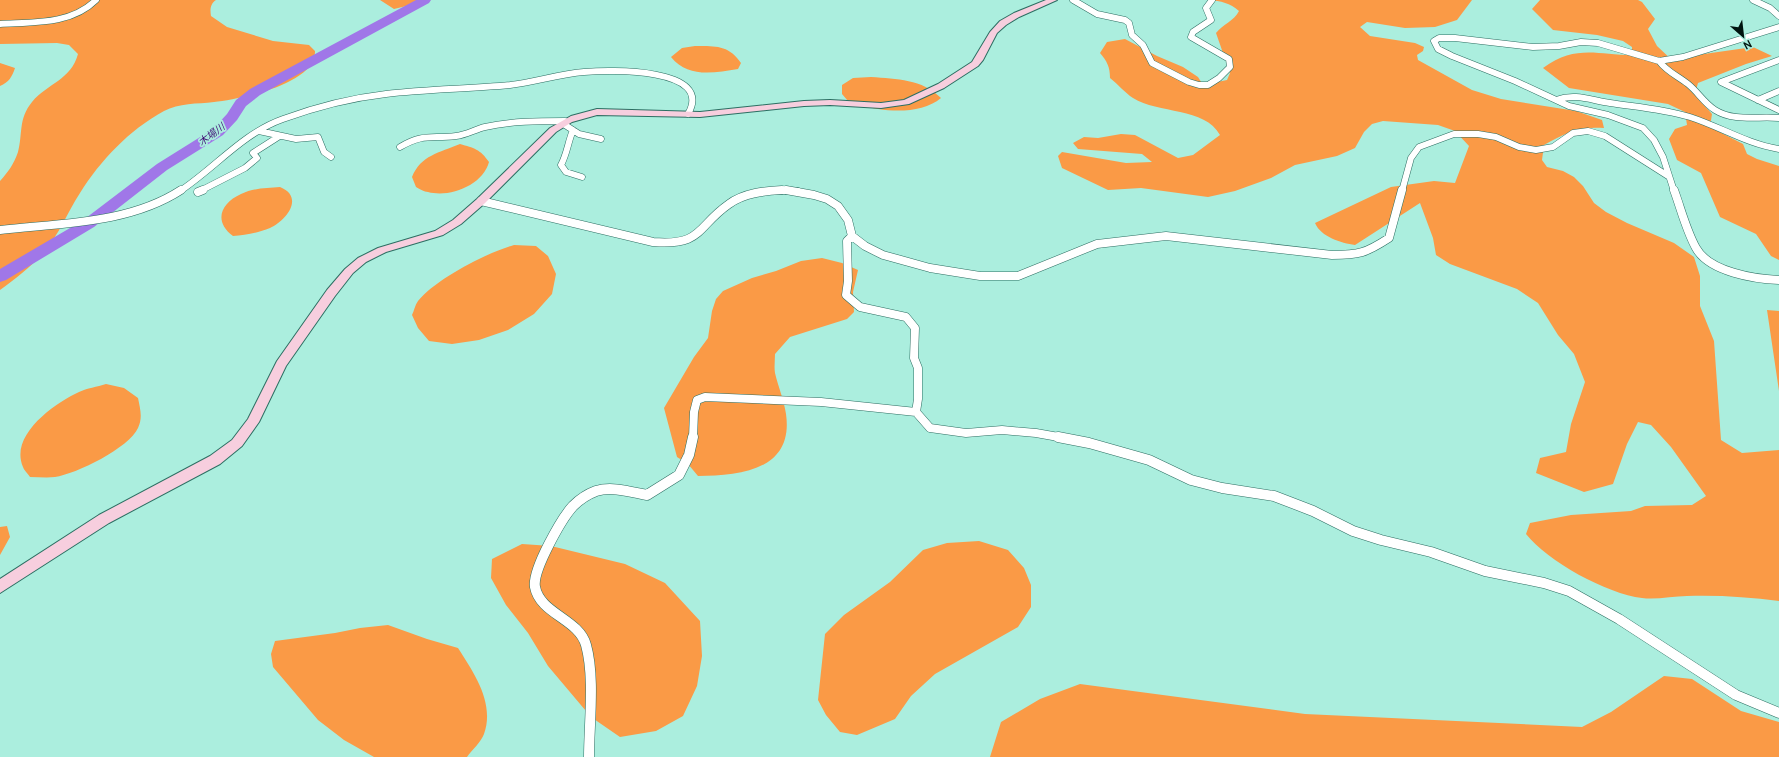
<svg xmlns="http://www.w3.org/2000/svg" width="1779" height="757" viewBox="0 0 1779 757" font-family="Overpass,'Noto Sans JP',sans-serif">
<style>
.green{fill:#fa9a46}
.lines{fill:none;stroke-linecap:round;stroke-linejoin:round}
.river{fill:#a077e8;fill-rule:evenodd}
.street-far2-casing{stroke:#2c6e62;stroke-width:7}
.street-far1-casing{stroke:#2c6e62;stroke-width:9}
.street-casing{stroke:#2c6e62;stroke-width:11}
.secondary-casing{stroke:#2c6e62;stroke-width:2}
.street-far2{stroke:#fff;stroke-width:6}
.street-far1{stroke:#fff;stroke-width:8}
.street{stroke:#fff;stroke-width:10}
.secondary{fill:#f7cede;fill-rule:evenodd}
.labels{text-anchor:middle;stroke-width:3.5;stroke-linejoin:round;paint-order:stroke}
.far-water-label{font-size:10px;font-style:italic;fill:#411076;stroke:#abeede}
</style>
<rect width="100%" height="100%" fill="#abeede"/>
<path class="green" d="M0 0H216C210 4 210 10 211 16L227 27 273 41 309 45 315 51C316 84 240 99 214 102 197 104 179 103 164 111 129 130 100 161 80 193 67 213 59 235 43 253 31 267 15 279 0 290V181C8 172 14 164 18 152 23 134 18 119 32 102 48 83 71 80 78 54L69 45 57 43 0 44Z
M380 0H431L394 9Z
M1209 0H1472L1457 20 1435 27 1405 28 1367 22 1360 27 1370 36 1415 43 1424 47 1423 51 1417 55 1418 60 1472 90 1501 99 1576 111 1602 120 1604 128C1579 126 1565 133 1544 145L1542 160 1547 167 1563 171 1574 177 1583 186 1594 203 1606 212 1627 223 1674 243 1694 257 1700 276V306L1714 341 1721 440 1742 453 1779 450V601C1749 597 1718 595 1687 596 1673 596 1656 600 1642 598 1607 594 1547 561 1526 534L1530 523 1571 515 1631 511 1645 506 1692 505 1706 496 1671 447 1651 425 1638 422 1627 444 1613 484 1584 492 1536 473 1540 458 1566 452 1571 424 1585 382 1574 354 1558 335 1538 303 1517 289 1450 264 1436 255 1433 238 1420 203 1355 245C1341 243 1321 237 1315 223L1391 187 1434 181 1455 183 1469 146 1455 131 1438 125 1383 121 1372 124 1364 132 1355 148 1337 156 1295 165 1271 178 1235 191 1208 197 1141 188 1108 190 1062 168 1058 156 1062 152 1126 163 1152 162 1142 154 1078 149 1073 143 1084 137 1098 138 1121 134 1135 135 1178 158 1193 155 1220 135C1205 107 1158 114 1133 98 1125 93 1118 84 1110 78 1110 67 1107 61 1100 53L1107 42 1125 39 1157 56 1183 67 1198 77 1203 85 1227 80 1230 73 1216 33C1223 24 1234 21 1239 11 1230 3 1221 1 1209 0Z
M1540 0H1638L1642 2 1655 19 1648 29 1657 46 1673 61 1704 54 1753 47 1772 56 1746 64 1698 83C1693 96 1704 104 1712 114L1710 127 1743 144 1747 154 1757 159 1779 166V260L1771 256 1756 234 1720 217 1701 173 1677 160 1669 139 1675 129 1687 125 1685 112 1668 104 1569 88 1543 68C1576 44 1597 55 1632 55V47L1623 41 1597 35 1553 30 1532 9Z
M695 46C715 46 729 45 741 63L738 69C713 73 688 78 671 57L682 48Z
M0 63 15 68C12 77 9 82 0 86Z
M871 77C897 79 922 79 941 98 921 115 884 112 860 105 856 104 851 103 848 101 846 99 844 96 842 94V85L853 78Z
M460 144C474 148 480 149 489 162 483 185 450 198 428 192 424 192 420 189 416 187L412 177C421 155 439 153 460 144Z
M280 187C305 197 286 221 270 228 258 233 245 235 233 236 213 221 221 203 241 194 253 188 267 188 280 187Z
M514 245 536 246 548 256 556 274 552 294 534 314 508 330 479 340 452 344 429 341 418 328 412 315C414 311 415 305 418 301 436 279 486 253 514 245Z
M822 258 842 263 858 270 853 292 854 312 847 319 790 337 775 354C775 360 774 367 775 373 778 386 784 400 786 414 794 470 740 476 698 476L688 464 677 457 664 408 694 357 708 338 712 311 716 299 723 291 752 278 776 271 801 261Z
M1767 310 1779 311V391Z
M106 384 124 388 138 398C140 408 143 418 138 428 129 448 76 474 55 477 47 478 38 477 30 477 28 474 24 470 23 467 9 435 55 403 79 392 87 388 97 387 106 384Z
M7 526 10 537 0 555V527Z
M979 541 1008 550 1024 568 1031 585V607L1018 627 935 674 911 696 895 719 857 735 840 732 826 715 818 700 825 634 844 615 890 582 923 550 947 543Z
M522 544 551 546 625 564 665 583 700 621 702 656 697 686 683 716 656 731 620 737 591 717 548 666 528 633 506 605 491 578 492 559Z
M388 625 427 639 458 648C474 673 495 703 484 734 481 742 472 750 467 757H374L344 740 318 720 273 667 271 654 275 641 335 633 360 628Z
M1664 676 1692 679 1741 711 1779 722V757H990L1001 722 1040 699 1080 684 1305 714 1582 727 1611 712Z"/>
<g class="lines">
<path class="river" d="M416 0H431L429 3 260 95 246 106 237 120 223 135 167 170 94 227 6 280 0 282V269L82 221 157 164 213 129 227 114 236 100 250 89Z"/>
<defs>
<path id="street-far2" d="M1073 0 1097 14 1125 20 1129 23 1132 35 1143 45 1152 63 1189 82 1199 85H1208L1219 78 1230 67 1229 59 1191 37 1193 32 1211 20 1206 8 1212 0
M1753 0 1770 8 1779 16
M0 24C33 22 71 25 96 0
M1779 60 1721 82 1779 110
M1659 61C1667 72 1678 76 1688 84 1698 92 1704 103 1715 110 1734 122 1758 116 1779 118
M1556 100C1575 93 1590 100 1610 103 1637 107 1664 109 1690 117 1721 127 1747 144 1779 149
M1758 100 1779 91
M562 123 579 134 601 139
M573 130C568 142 567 154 561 165L566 172 582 177
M259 131 296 139 318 137 324 152 331 157
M400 147C424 133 431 139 456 136 466 135 476 129 485 127 511 121 539 121 565 121
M180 191C215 168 243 133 283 119 316 107 351 98 386 94 427 89 469 89 510 85 535 82 559 74 584 72 609 70 715 67 688 114
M200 191 245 168 257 158 253 153 278 137
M766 191H798
M1402 191 1411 158 1419 147 1454 134H1478L1496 137 1519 147 1536 150 1553 147 1573 133 1588 131 1605 136 1668 176
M1674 191 1663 157 1654 140 1643 128 1608 115 1569 106 1515 81 1452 56 1438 49 1434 41 1439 38H1455L1533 47 1559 46 1581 42 1598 43 1659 61 1683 57 1779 27"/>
<path id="street-far1" d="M786 190 814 195 827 199 838 206 848 220 852 236 865 246 883 255 930 268 980 276H1018L1097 244 1166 236 1332 255C1359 255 1366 253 1389 238L1402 190
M1674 190C1681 209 1686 230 1696 248 1709 272 1755 279 1779 280
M198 192 203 190
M481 201 653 242C703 246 696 227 729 204 744 193 764 191 782 190
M0 230C60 223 129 224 181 190
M852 236 847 241 848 281 846 295 860 307 906 317 915 328 914 358 918 368V399L916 412
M693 438 694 412 697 400 705 397 821 402 916 412 930 428 966 433 1002 430 1036 433 1064 438"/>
<path id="street" d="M1058 437 1089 443 1149 460 1191 480 1222 488 1274 496 1313 511 1353 531 1381 540 1431 552 1485 571 1544 583 1569 591 1619 619 1736 695 1779 713
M589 757C589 724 595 677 586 645 579 619 540 614 535 587 532 570 562 518 573 506 579 500 588 494 596 491 612 486 631 492 647 495L679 475 689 455 693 437"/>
<path id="secondary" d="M1046 0H1057L1019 17 1006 25 997 33 983 60 978 66 944 88 909 104 881 108 830 105 804 106 700 117 597 115 572 122 556 132 485 203 461 224 443 235 386 252 366 262 353 273 335 296 286 366 259 422 242 446 220 464 109 523 0 593V579L99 515 210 456 232 440 248 419 277 361 327 290 345 269 358 258 378 248 435 231 453 220 477 199 550 128 571 116 597 109 700 112 804 101 830 100 881 103 904 100 938 84 972 62 990 32 1000 21 1014 13Z"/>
</defs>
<use href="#street-far2" class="street-far2-casing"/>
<use href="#street-far1" class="street-far1-casing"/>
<use href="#street" class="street-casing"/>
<use href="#secondary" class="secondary-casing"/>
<use href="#street-far2" class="street-far2"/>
<use href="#street-far1" class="street-far1"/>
<use href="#street" class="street"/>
<use href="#secondary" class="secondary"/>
</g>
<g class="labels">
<g class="far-water-label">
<text transform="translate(211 134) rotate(-37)" y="4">木場川</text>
</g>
</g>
<g transform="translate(1743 36) rotate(152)" stroke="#abeede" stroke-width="3" paint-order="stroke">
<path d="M0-3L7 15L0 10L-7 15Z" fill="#00140f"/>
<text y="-6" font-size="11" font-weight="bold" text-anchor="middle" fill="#00140f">N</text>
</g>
</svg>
